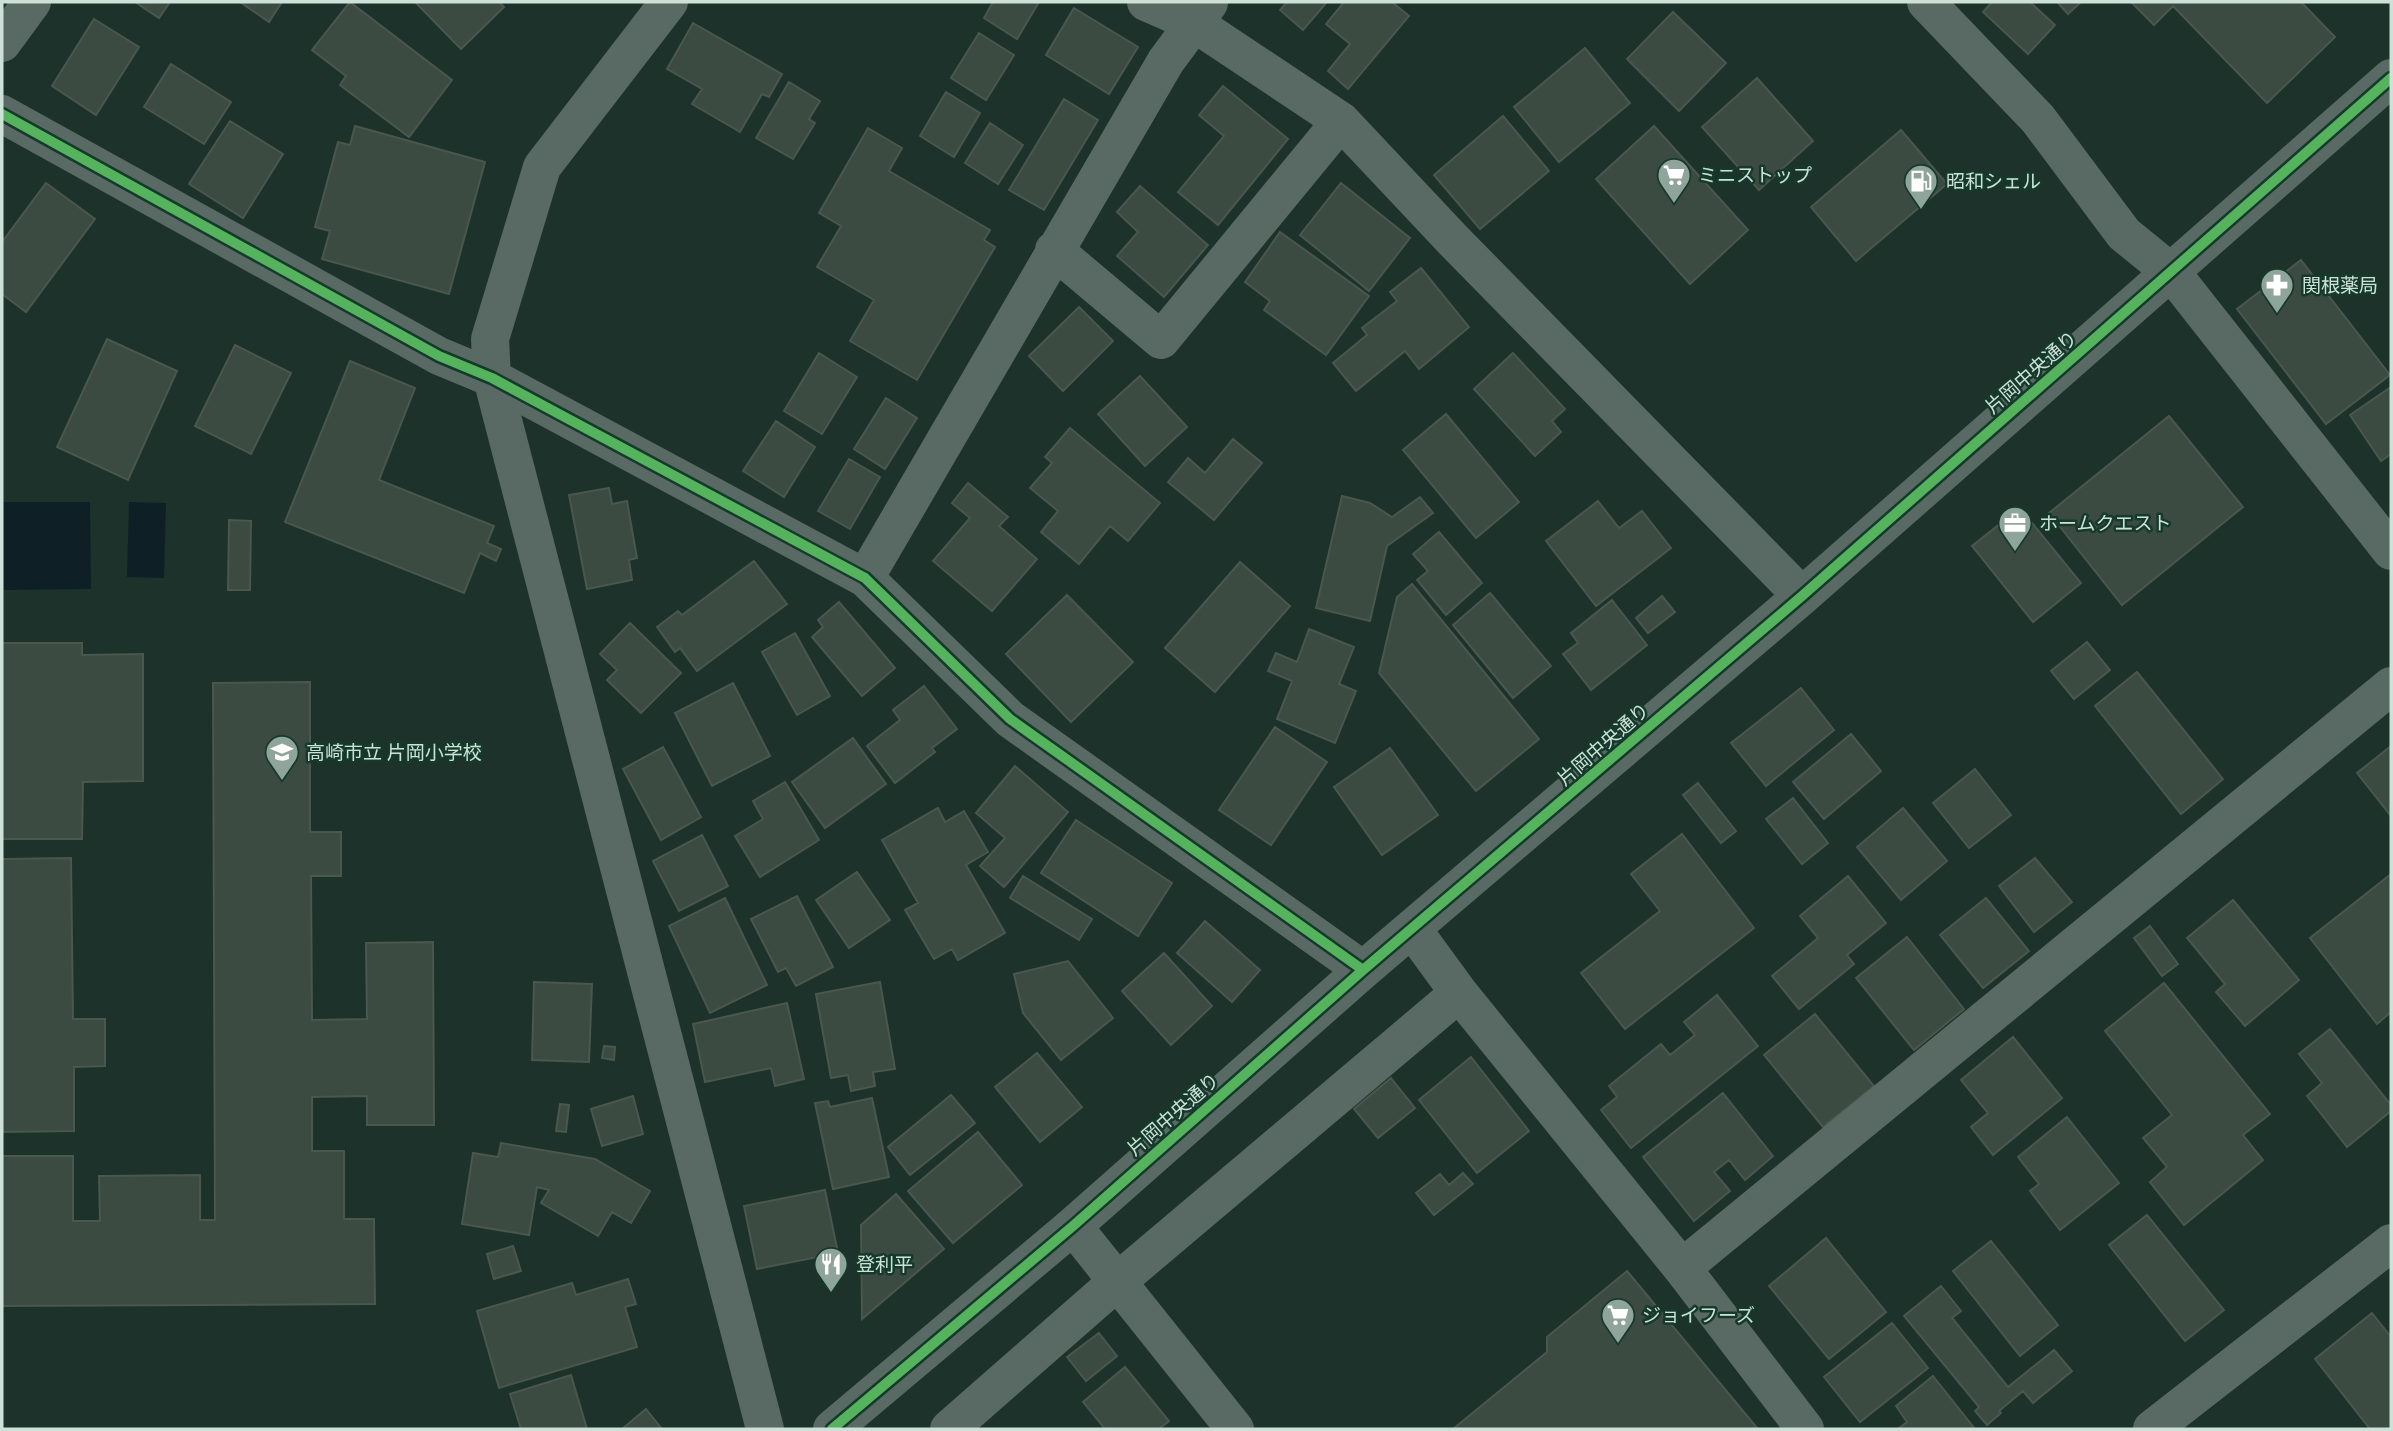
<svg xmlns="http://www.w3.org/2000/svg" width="2393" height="1431" viewBox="0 0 2393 1431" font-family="'Golos Text','Noto Sans JP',sans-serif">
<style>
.water{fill:#0e2025}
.building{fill:#3c4b42;stroke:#49574e;stroke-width:2}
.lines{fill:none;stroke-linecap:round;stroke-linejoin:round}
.minor{stroke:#596963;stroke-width:38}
.cycleway-casing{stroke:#153a2c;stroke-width:15}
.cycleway{stroke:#56b35d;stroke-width:10}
.labels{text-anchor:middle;stroke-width:5;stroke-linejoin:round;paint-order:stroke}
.poi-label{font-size:19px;fill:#cde1d8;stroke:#153a2c;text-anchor:start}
.street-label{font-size:19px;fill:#cde1d8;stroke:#153a2c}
</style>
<rect width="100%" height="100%" fill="#1d322a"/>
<path class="water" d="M2 502H90L91 589 2 590Z
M129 502 166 503 164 578 127 577Z"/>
<path class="building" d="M135 2H170L159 18Z
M240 2H282L269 22Z
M350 2 452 80 409 137 340 85 346 76 312 50Z
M415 2H499L504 7 461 49Z
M993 2H1039L1017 39 984 18Z
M1287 2H1327L1303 30 1280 10Z
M1344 2H1392L1409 16 1348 89 1328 71 1350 44 1326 24Z
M1992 2H2030L2055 25 2028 54 1983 12Z
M2057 2H2081L2068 14Z
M2131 2H2301L2335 37 2267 103 2173 6 2154 25Z
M1074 8 1138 47 1109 94 1046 55Z
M1673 12 1726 63 1679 111 1627 59Z
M94 19 139 47 96 115 52 86Z
M693 23 782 74 769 97 762 94 740 132 692 104 702 89 667 69Z
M979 33 1014 55 986 100 951 78Z
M1585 48 1630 103 1559 162 1514 107Z
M171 64 231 102 204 144 144 107Z
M1757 78 1813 141 1759 190 1702 127Z
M789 82 820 101 809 119 815 123 793 159 756 138Z
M1223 86 1288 139 1218 225 1178 192 1224 136 1199 115Z
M946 92 980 113 954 157 920 136Z
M1064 99 1098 120 1044 210 1009 190Z
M1503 116 1549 171 1480 229 1434 175Z
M230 121 283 154 243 218 189 184Z
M990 123 1023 145 998 184 965 163Z
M355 126 485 162 449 294 322 259 330 231 315 227 338 142 350 145Z
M1654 126 1748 230 1690 284 1596 179Z
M868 128 902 148 889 171 990 230 984 240 995 247 917 380 850 341 874 300 817 267 841 226 819 213Z
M1901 130 1947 184 1856 261 1811 207Z
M46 183 95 219 26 312 2 294V242Z
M1341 183 1410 238 1369 291 1300 235Z
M1140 186 1208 245 1164 297 1117 256 1138 232 1117 212Z
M1280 232 1369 296 1326 355 1264 310 1270 301 1245 282Z
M2301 260 2390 375 2326 424 2237 309Z
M1421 268 1469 327 1419 369 1405 351 1356 391 1333 363 1367 335 1362 328 1397 301 1390 292Z
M1079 307 1113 341 1063 391 1029 356Z
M107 339 177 371 128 480 57 447Z
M235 345 291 373 251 454 195 426Z
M819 353 857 377 822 434 784 411Z
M1513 353 1565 409 1552 421 1561 432 1535 456 1474 389Z
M350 361 415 388 379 480 494 526 487 543 501 549 496 561 480 553 464 593 285 522Z
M1140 376 1187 427 1145 466 1098 414Z
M2391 387V454L2381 461 2350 415Z
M886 398 917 418 885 469 854 449Z
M1446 414 1519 502 1476 538 1403 450Z
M2169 416 2243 507 2122 605 2049 513Z
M776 421 815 447 784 497 743 471Z
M1070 428 1160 503 1128 541 1110 526 1079 564 1041 532 1058 511 1030 488 1052 463 1045 457Z
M1233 439 1262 463 1214 520 1168 482 1188 458 1205 473Z
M849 459 880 477 850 529 818 511Z
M968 483 1008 517 999 526 1037 559 992 611 933 561 970 518 952 503Z
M609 488 612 504 627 501 637 558 629 560 632 580 587 589 569 495Z
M1342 496 1370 503 1392 517 1420 497 1433 513 1387 546 1370 621 1316 608Z
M1598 501 1619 528 1642 511 1671 548 1596 606 1546 541Z
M2020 508 2081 583 2033 622 1972 546Z
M229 520 251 521 250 590H228Z
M1439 532 1482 583 1446 615 1417 580 1428 571 1413 554Z
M754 561 787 604 697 671 680 648 675 652 657 627 678 611 682 615Z
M1240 562 1290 606 1215 692 1165 648Z
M1412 584 1539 739 1476 791 1379 673 1397 597Z
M1490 593 1551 666 1513 698 1453 625Z
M1067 595 1133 662 1071 722 1006 654Z
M1662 596 1675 612 1648 633 1636 618Z
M1612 600 1647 645 1591 690 1563 654 1578 643 1571 633Z
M839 602 895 668 862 696 812 637 823 627 818 620Z
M630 623 681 673 641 713 607 680 617 670 600 654Z
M1309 629 1354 647 1339 684 1356 691 1335 743 1277 719 1292 681 1268 671 1276 653 1297 662Z
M795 633 830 696 797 715 762 652Z
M2087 642 2110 670 2074 699 2051 671Z
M2 643H82V655L143 654V781L83 782 82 839H2Z
M2137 672 2223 779 2181 814 2095 706Z
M310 682V832H341V876H311L312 1020 367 1019 366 943 433 942 434 1125H367V1096L312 1097V1151H344V1219H374L375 1304 2 1306V1156H73V1221H100L99 1176 200 1175V1220H215L213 683Z
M733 683 770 756 712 786 675 713Z
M924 686 957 729 932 748 935 752 895 783 867 746 900 720 893 710Z
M1801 688 1834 730 1766 786 1731 743Z
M1275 727 1327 762 1271 845 1219 810Z
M1851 734 1881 771 1824 819 1793 782Z
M853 738 886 784 825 828 792 782Z
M2391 746V816L2357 773Z
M663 747 701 817 661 840 623 769Z
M1390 748 1438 815 1382 855 1334 787Z
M1015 766 1068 812 1004 887 980 866 1005 838 976 813Z
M1975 769 2011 815 1969 848 1933 803Z
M785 782 819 840 760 877 735 836 763 819 753 801Z
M1698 783 1736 831 1721 843 1683 795Z
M1793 798 1828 843 1802 864 1766 819Z
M938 808 945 822 964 811 988 852 966 865 1005 933 958 960 952 949 934 959 905 910 918 903 882 840Z
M1903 808 1947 861 1901 900 1857 847Z
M1076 820 1172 883 1138 936 1041 873Z
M1682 834 1754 928 1625 1029 1581 973 1660 911 1631 874Z
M702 835 728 886 679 911 653 861Z
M71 858 73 1019H105V1066L74 1067V1131L2 1132V859Z
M2035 858 2072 902 2034 932 1999 886Z
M857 872 890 920 849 948 816 900Z
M2391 874V1012L2377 1024 2310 938Z
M1023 876 1092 919 1079 940 1010 898Z
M1848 876 1886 923 1847 955 1854 964 1799 1009 1772 976 1818 938 1800 916Z
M797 896 833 967 796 986 786 968 778 972 751 919Z
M725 898 767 985 710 1013 669 926Z
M1986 898 2029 951 1983 988 1940 935Z
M2233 900 2299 980 2245 1026 2216 992 2225 984 2187 938Z
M1205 921 1260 970 1232 1002 1177 953Z
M2150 926 2178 964 2162 976 2134 938Z
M1907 937 1964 1009 1914 1050 1856 978Z
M1164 953 1212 1006 1171 1045 1122 991Z
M1068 961 1113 1018 1061 1060 1023 1013 1014 974Z
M534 982 592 984 589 1062 532 1060Z
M880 982 895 1069 873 1072 875 1086 851 1091 848 1075 831 1078 816 994Z
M2164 983 2270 1114 2243 1135 2263 1160 2184 1225 2150 1182 2167 1167 2143 1138 2172 1115 2105 1031Z
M1717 995 1758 1046 1631 1148 1601 1110 1617 1097 1609 1086 1661 1044 1670 1055 1695 1035 1684 1022Z
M787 1003 804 1079 775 1086 771 1068 705 1082 693 1024Z
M1815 1014 1874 1086 1823 1127 1764 1055Z
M2330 1029 2391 1105V1111L2347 1147 2307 1096 2322 1083 2299 1054Z
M2013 1037 2062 1098 1993 1155 1971 1127 1988 1113 1961 1080Z
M604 1046 615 1047 614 1060 602 1058Z
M1037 1053 1082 1107 1040 1142 995 1087Z
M1471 1057 1529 1131 1477 1173 1419 1100Z
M1391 1078 1415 1108 1378 1138 1354 1109Z
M1723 1093 1773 1156 1745 1180 1729 1160 1714 1172 1730 1191 1694 1221 1643 1157Z
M951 1095 975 1123 910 1175 888 1147Z
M633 1096 643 1134 602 1146 591 1109Z
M872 1098 889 1177 833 1189 815 1103 828 1101 830 1107Z
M560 1104 569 1105 566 1132 556 1131Z
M2067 1117 2119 1183 2060 1230 2030 1191 2039 1184 2018 1157Z
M978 1132 1022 1185 953 1243 908 1191Z
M501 1143 595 1159 650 1191 631 1223 612 1212 598 1236 541 1203 549 1190 537 1187 529 1235 462 1224 473 1153 498 1157Z
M1463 1173 1473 1184 1434 1215 1416 1193 1440 1174 1449 1185Z
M825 1190 838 1253 757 1269 744 1206Z
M896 1194 944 1249 862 1319 861 1225Z
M2147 1215 2224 1310 2185 1341 2109 1245Z
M1826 1238 1886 1312 1829 1359 1769 1286Z
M1991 1241 2058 1325 2020 1356 1953 1271Z
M513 1246 521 1271 494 1279 487 1254Z
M1627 1271 1758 1429H1453L1547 1352V1337Z
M628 1279 636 1304 625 1307 637 1347 499 1388 477 1311 572 1283 576 1295Z
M1941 1286 1961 1311 1952 1318 2008 1387 2054 1350 2072 1371 2033 1403 2023 1391 1999 1411 2001 1413 1987 1425 1975 1411 1979 1407 1904 1316Z
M2372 1313 2391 1337V1426L2388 1429H2370L2315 1359Z
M1892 1323 1928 1368 1860 1422 1824 1377Z
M1099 1333 1117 1356 1086 1381 1067 1357Z
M1125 1367 1169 1421 1159 1429H1105L1083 1402Z
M571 1375 587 1429H521L510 1394Z
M1933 1376 1975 1429H1898L1907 1422 1896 1406Z
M646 1409 662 1429H622Z"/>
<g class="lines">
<path class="minor" d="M669 2 542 167 490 339 492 378 765 1429
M1146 2 1194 23 1341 121 1453 240 1802 596
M1926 2 2038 119 2124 234 2172 273 2391 551
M2 43 32 2
M2 114 439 356 492 378 865 578 1010 719 1363 970
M1054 250 1161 340 1341 121
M865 578 1166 61 1209 3
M1413 930 1459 993 1682 1268 1805 1429
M1073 1226 1235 1429
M1682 1268 2391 686
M832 1429 1073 1226 1363 970 1802 596 2391 78
M949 1429 1118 1281 1459 993
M2152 1429 2391 1243"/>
<defs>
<path id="cycleway" d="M2 114 439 356 492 378 865 578 1010 719 1363 970
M832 1429 1073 1226 1363 970 1802 596 2391 78"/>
</defs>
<use href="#cycleway" class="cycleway-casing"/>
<use href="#cycleway" class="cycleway"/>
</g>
<defs>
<symbol id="supermarket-pin" viewBox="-11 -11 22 30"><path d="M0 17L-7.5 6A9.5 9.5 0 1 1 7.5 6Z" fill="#8fa49b" stroke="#153a2c"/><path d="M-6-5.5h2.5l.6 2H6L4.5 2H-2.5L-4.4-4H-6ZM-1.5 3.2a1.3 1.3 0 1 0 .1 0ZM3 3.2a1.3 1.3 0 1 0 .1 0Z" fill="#fff"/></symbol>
<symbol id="fuel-pin" viewBox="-11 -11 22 30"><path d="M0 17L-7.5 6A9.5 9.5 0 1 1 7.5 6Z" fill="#8fa49b" stroke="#153a2c"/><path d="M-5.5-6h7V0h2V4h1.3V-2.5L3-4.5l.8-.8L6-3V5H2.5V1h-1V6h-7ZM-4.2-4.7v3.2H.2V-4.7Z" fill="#fff"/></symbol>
<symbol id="pharmacy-pin" viewBox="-11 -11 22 30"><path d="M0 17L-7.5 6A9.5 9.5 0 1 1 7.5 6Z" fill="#8fa49b" stroke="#153a2c"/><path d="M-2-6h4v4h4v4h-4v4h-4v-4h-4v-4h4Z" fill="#fff"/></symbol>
<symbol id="office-pin" viewBox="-11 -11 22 30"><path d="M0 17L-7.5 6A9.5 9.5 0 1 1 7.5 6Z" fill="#8fa49b" stroke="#153a2c"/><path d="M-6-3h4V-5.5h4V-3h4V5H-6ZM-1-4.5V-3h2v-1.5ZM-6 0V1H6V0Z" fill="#fff"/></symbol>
<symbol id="school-pin" viewBox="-11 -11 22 30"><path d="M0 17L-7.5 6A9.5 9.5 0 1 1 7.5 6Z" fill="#8fa49b" stroke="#153a2c"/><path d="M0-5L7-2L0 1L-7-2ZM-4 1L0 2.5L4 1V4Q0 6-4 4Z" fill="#fff"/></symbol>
<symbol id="restaurant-pin" viewBox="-11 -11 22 30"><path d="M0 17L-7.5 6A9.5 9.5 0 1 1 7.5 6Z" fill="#8fa49b" stroke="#153a2c"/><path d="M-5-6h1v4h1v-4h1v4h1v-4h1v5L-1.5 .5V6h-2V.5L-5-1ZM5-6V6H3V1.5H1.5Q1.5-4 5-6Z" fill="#fff"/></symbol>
</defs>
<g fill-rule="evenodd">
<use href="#supermarket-pin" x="1655" y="156" width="38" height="52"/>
<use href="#fuel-pin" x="1902" y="162" width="38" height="52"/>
<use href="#pharmacy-pin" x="2258" y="266" width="38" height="52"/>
<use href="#office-pin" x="1996" y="504" width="38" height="52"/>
<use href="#school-pin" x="263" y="733" width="38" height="52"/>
<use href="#restaurant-pin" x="812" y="1245" width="38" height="52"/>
<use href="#supermarket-pin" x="1599" y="1296" width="38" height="52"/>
</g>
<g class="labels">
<g class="poi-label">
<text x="1698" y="182">ミニストップ</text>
<text x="1946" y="188">昭和シェル</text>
<text x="2302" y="292">関根薬局</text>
<text x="2039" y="530">ホームクエスト</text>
<text x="306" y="759">高崎市立 片岡小学校</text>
<text x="856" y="1271">登利平</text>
<text x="1642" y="1322">ジョイフーズ</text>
</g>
<g class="street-label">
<text transform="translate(2031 372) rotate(-41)" y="7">片岡中央通り</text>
<text transform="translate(1603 744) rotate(-41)" y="7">片岡中央通り</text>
<text transform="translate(1173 1114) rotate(-41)" y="7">片岡中央通り</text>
</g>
</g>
<rect width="2393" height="1431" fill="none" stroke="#cde1d8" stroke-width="7"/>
</svg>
